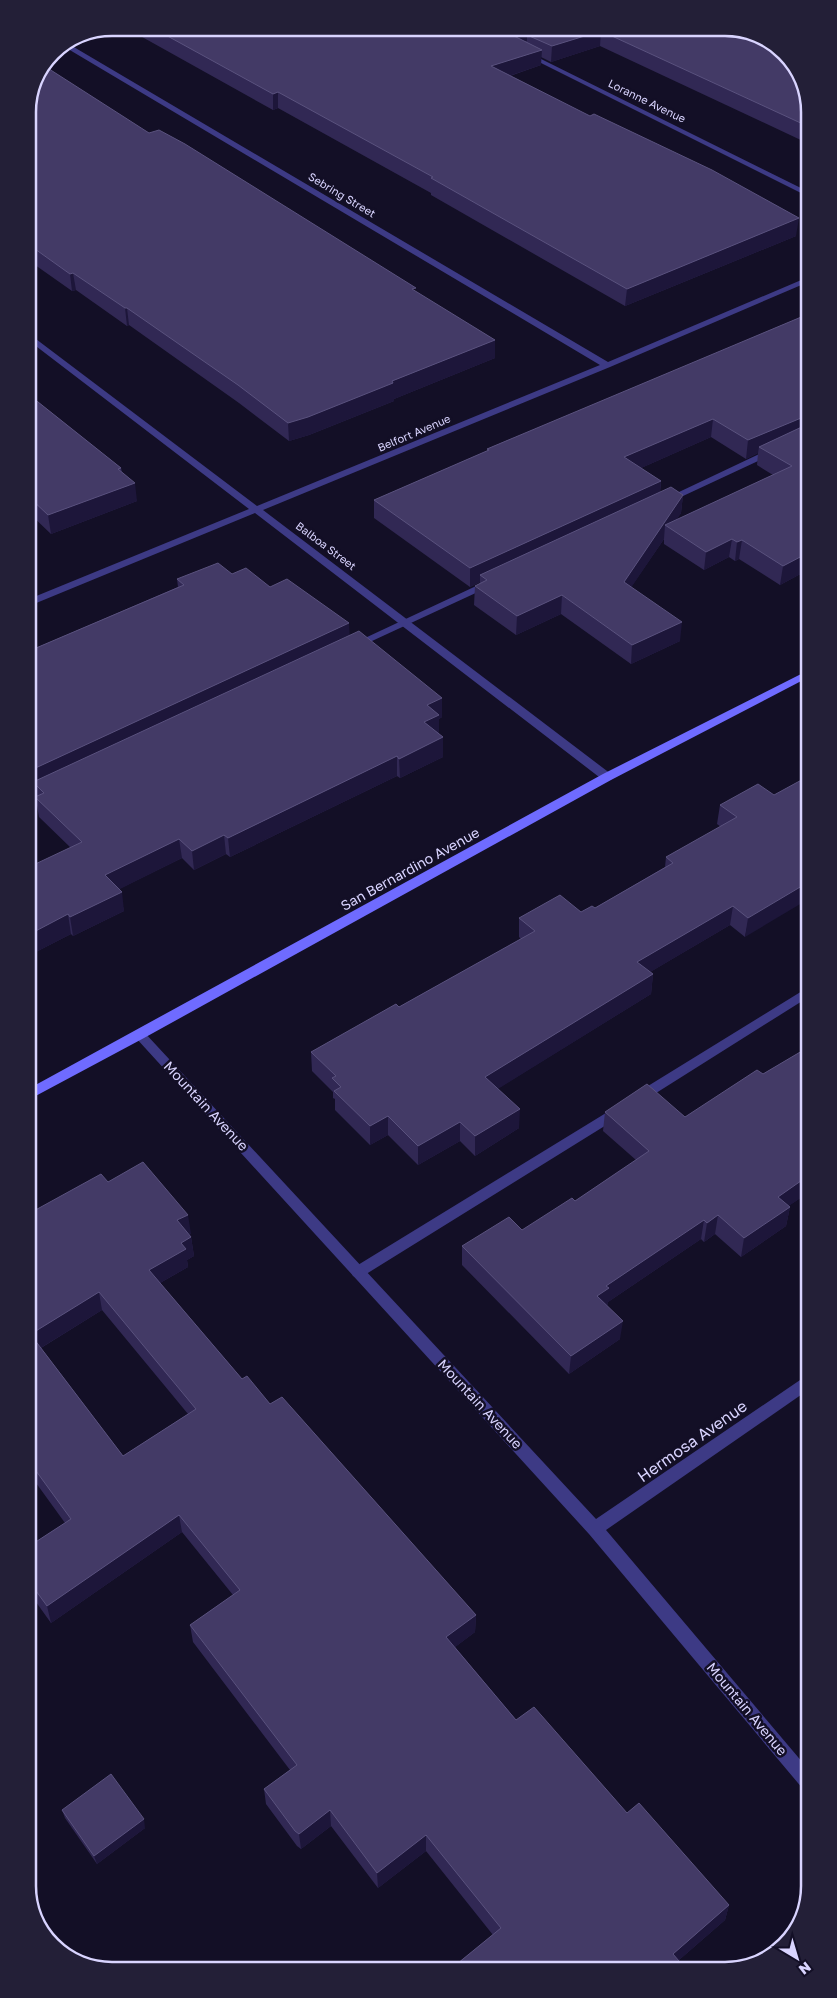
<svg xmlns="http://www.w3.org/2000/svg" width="837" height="1998" viewBox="0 0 837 1998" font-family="'Golos Text',sans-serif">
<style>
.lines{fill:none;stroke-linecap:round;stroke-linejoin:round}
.service{fill:#3d3a85;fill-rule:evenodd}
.minor{fill:#3d3a85;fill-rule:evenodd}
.secondary{fill:#6f6bff;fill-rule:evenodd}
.wall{fill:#312854;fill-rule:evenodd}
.shaded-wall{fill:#1d163a}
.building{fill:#433a66;stroke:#5a527e}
.labels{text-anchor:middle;stroke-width:5;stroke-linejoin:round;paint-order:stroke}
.far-street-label{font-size:11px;fill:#d9d4ff;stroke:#130f26}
.street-label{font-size:14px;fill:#d9d4ff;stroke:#130f26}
.near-street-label{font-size:16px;fill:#d9d4ff;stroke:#130f26}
.rim{fill:none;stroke:#d9d4ff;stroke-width:2.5}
</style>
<rect width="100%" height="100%" fill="#130f26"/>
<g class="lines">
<path class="service" d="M772 448 777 451 775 453 668 503H662L660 501Z
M489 580 493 581V585L359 647H351L350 645Z
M49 784 53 785 55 788 53 791 29 802V793Z
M807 988V998L645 1100H635L633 1097 635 1094Z
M619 1105 624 1106 626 1110 624 1114 363 1276 358 1278 353 1276 351 1272 353 1268Z"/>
<path class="minor" d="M67 43 608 362 806 278V283L610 367 263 510 611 774 613 777 611 780H603L255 513 29 606V599L249 509 28 340V333L257 506 600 365 63 46Z
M525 53H529L805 190V195L525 55Z
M140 1030 144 1032 596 1519 803 1378 808 1376V1390L606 1530 809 1770V1791L803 1789 589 1534 136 1038 134 1035 136 1032Z"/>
<path class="secondary" d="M807 671V678L611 780 144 1038 30 1099V1088L603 774Z"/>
</g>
<path class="wall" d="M730 28 805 86V142L600 46 551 62 541 57V65L510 76 796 236 625 306 431 195V193L278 108 273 110 135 33Z
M28 107 149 133 495 340V358L394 399V401L309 435 289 441 239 403 129 325 127 326 76 290 72 291 28 260Z
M806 315V571L780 585 739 559 735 561 729 557 704 570 664 544V539L631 587 680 641 631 664 561 614 516 635 474 605 475 586 480 583V582L470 587 374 518V500L487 451V449ZM711 437 746 459 758 453 757 465 773 475 676 520 681 513 683 495 660 493 661 481 641 468Z
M28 394 121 468 122 472 137 501 51 534 29 513Z
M232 574 270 587 350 635 442 717 439 719V734L443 737V757L400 778 397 776 230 857 226 854 194 870 182 858 119 889 124 911 73 936 71 934 30 955 71 848 39 817 34 789 29 791V651L178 587 177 579Z
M774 795 745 937 730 925 650 972 653 974 651 994 497 1089 519 1128 475 1156 460 1141 418 1165 388 1135 370 1145 335 1110V1099L333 1098V1092L312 1071 311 1052 399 1007 521 939 519 937V918L581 912 595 908 665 867 666 857 721 827 717 824 720 805Z
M807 1048 808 1193 788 1206 790 1207 786 1226 741 1257 715 1234 704 1242 701 1239 608 1302 607 1306 620 1339 569 1374 462 1265V1246L522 1230 575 1201 636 1160 603 1131 605 1112 685 1117 763 1074Z
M108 1182 191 1234H189L191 1237 194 1256 187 1260 188 1267 160 1283 242 1379 270 1404 476 1615 475 1632 455 1647 516 1720 627 1813 729 1905 725 1920 679 1960 678 1967 452 1968 493 1935 426 1851 378 1888 331 1826 301 1849 297 1846 266 1804 264 1789 290 1770 193 1642 190 1625 233 1595 182 1532 51 1623 31 1595V1545L65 1523 31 1476 30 1213ZM102 1310 188 1414 123 1456 41 1348Z
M62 1810 145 1828 97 1864 65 1818Z"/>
<path class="shaded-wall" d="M563 29 527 35V41L516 45 517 30Z
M601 31 600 46 551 62 552 46Z
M542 50 541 65 491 82V66Z
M278 92V108L273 110V94Z
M799 218 796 236 625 306 627 289Z
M73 273 76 290 72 291 70 274Z
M125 308H127L129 325 127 326Z
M495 340V358L394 399V401L309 435 289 441 288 423Z
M806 416V433L759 447 758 453 746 459 748 440Z
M713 419 711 437 623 476 624 457Z
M661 481 659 499 480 575V582L470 587V568Z
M135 483 137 501 51 534 48 515Z
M683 495 681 513 671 529 665 525 664 539 622 601 624 582Z
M732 539 729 557 704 570 706 552Z
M742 540 739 559 735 561 737 542Z
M806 554V571L780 585 783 566Z
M562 595 561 614 516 635 517 616Z
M682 622 680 641 631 664 632 645Z
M349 623 350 642 33 782 34 789 29 791V771Z
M442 698V717L439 719V734L424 722 427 705Z
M443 737V757L400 778 399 759Z
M397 756V776L230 857 228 838Z
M224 835 226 854 194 870 192 851Z
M179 839 182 858 108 895 105 875Z
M807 883V900L745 937 748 918Z
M122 892 124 911 73 936 70 917Z
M733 906 730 925 635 981 637 962Z
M68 914 71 934 30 955V934Z
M653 974 651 994 485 1097V1077Z
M520 1109 519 1128 475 1156V1136Z
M388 1116V1135L370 1145V1126Z
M460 1122V1141L418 1165V1146Z
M808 1176V1193L774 1216 778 1197Z
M790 1207 786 1226 741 1257 744 1238Z
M188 1215 191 1234 180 1239 177 1220Z
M718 1215 715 1234 704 1242 707 1223Z
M704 1220 701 1239 608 1302 607 1307 597 1296 606 1286Z
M191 1237 194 1256 187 1260 188 1267 151 1288 149 1270 181 1243Z
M99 1292 102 1310 34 1352 31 1334Z
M623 1321 620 1339 569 1374 571 1356Z
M179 1515 182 1532 51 1623 47 1606Z
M476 1615 475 1632 446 1654V1637Z
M330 1810 331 1826 301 1849 299 1834Z
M144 1819 145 1828 97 1864 94 1856Z
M426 1835V1851L378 1888 377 1873Z
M729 1905 725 1920 671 1967 673 1954Z
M679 1961 678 1967H672Z"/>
<path class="building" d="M730 28 776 45 805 86V125L601 31 552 46 527 35 542 30Z
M502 30 542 50 491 66 590 116 594 114 712 170 799 218 627 289 431 178 433 177 278 92 273 94 162 33Z
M46 67 149 133 159 130 185 144 416 288 412 289 495 340 392 381 393 383 308 417 288 423 238 385 127 308H125L73 273 70 274 28 244V107Z
M806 315V416L748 440 713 419 624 457 661 481 470 568 374 500 489 450 487 449Z
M28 394 121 468 118 469 135 483 48 515 29 497Z
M806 425V554L783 566 742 540 737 542 732 539 706 552 665 525 792 466 759 447Z
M671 487 683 495 624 582 682 622 632 645 562 595 517 616 475 586 487 580 480 575Z
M218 563 232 574 246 568 270 587 287 579 349 623 29 771V651L184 585 177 579Z
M359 631 442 698 427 705 439 715 424 722 443 737 399 759 397 756 228 838 224 835 192 851 179 839 105 875 122 892 70 917 68 914 30 934 29 867 82 842 35 797 44 793 33 782Z
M807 777V883L748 918 733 906 637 962 653 974 485 1077 520 1109 475 1136 460 1122 418 1146 388 1116 370 1126 334 1091 341 1087 332 1078 336 1076 311 1052 396 1004 399 1007 535 931 519 918 560 895 581 912 592 906 595 908 673 863 666 857 737 817 720 805 758 784 774 795Z
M807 1048 808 1176 778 1197 790 1207 744 1238 718 1215 707 1223 704 1220 606 1286 609 1288 597 1296 623 1321 571 1356 462 1246 509 1217 522 1230 572 1198 575 1201 649 1151 605 1112 647 1084 685 1117 757 1070 763 1074Z
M143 1162 188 1215 177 1220 191 1237 181 1243 186 1249 149 1270 242 1379 247 1376 270 1404 282 1397 476 1615 446 1637 516 1720 534 1707 627 1813 639 1803 729 1905 673 1954 679 1961 672 1967 452 1968 501 1928 426 1835 377 1873 330 1810 299 1834 295 1831 264 1789 297 1765 190 1625 240 1590 179 1515 47 1606 31 1584V1545L71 1519 31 1464V1335L123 1456 196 1409 99 1292 31 1334 30 1213 101 1174 108 1182Z
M111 1774 144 1819 94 1856 62 1810Z"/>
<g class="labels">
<g class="far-street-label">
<text transform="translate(647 101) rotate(26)" y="4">Loranne Avenue</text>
<text transform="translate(342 195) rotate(31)" y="4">Sebring Street</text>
<text transform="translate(414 433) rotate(-23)" y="4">Belfort Avenue</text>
<text transform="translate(326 546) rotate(37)" y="4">Balboa Street</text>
</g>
<g class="street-label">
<text transform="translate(410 869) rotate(-29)" y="5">San Bernardino Avenue</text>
<text transform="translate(206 1106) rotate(47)" y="5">Mountain Avenue</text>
<text transform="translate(480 1404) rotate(47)" y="5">Mountain Avenue</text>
<text transform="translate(747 1709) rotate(50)" y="5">Mountain Avenue</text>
</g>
<g class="near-street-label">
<text transform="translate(692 1441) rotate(-35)" y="6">Hermosa Avenue</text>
</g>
</g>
<path d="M0 0H837V1998H0ZM112 36H725A76 76 0 0 1 801 112V1886A76 76 0 0 1 725 1962H112A76 76 0 0 1 36 1886V112A76 76 0 0 1 112 36Z" fill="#231f37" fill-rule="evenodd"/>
<path class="rim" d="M112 36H725A76 76 0 0 1 801 112V1886A76 76 0 0 1 725 1962H112A76 76 0 0 1 36 1886V112A76 76 0 0 1 112 36Z"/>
<g transform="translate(797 1958) rotate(142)" stroke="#130f26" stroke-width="4" paint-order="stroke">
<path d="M0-4L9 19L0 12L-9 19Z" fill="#d9d4ff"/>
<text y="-8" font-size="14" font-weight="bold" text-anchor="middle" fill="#d9d4ff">N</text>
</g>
</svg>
